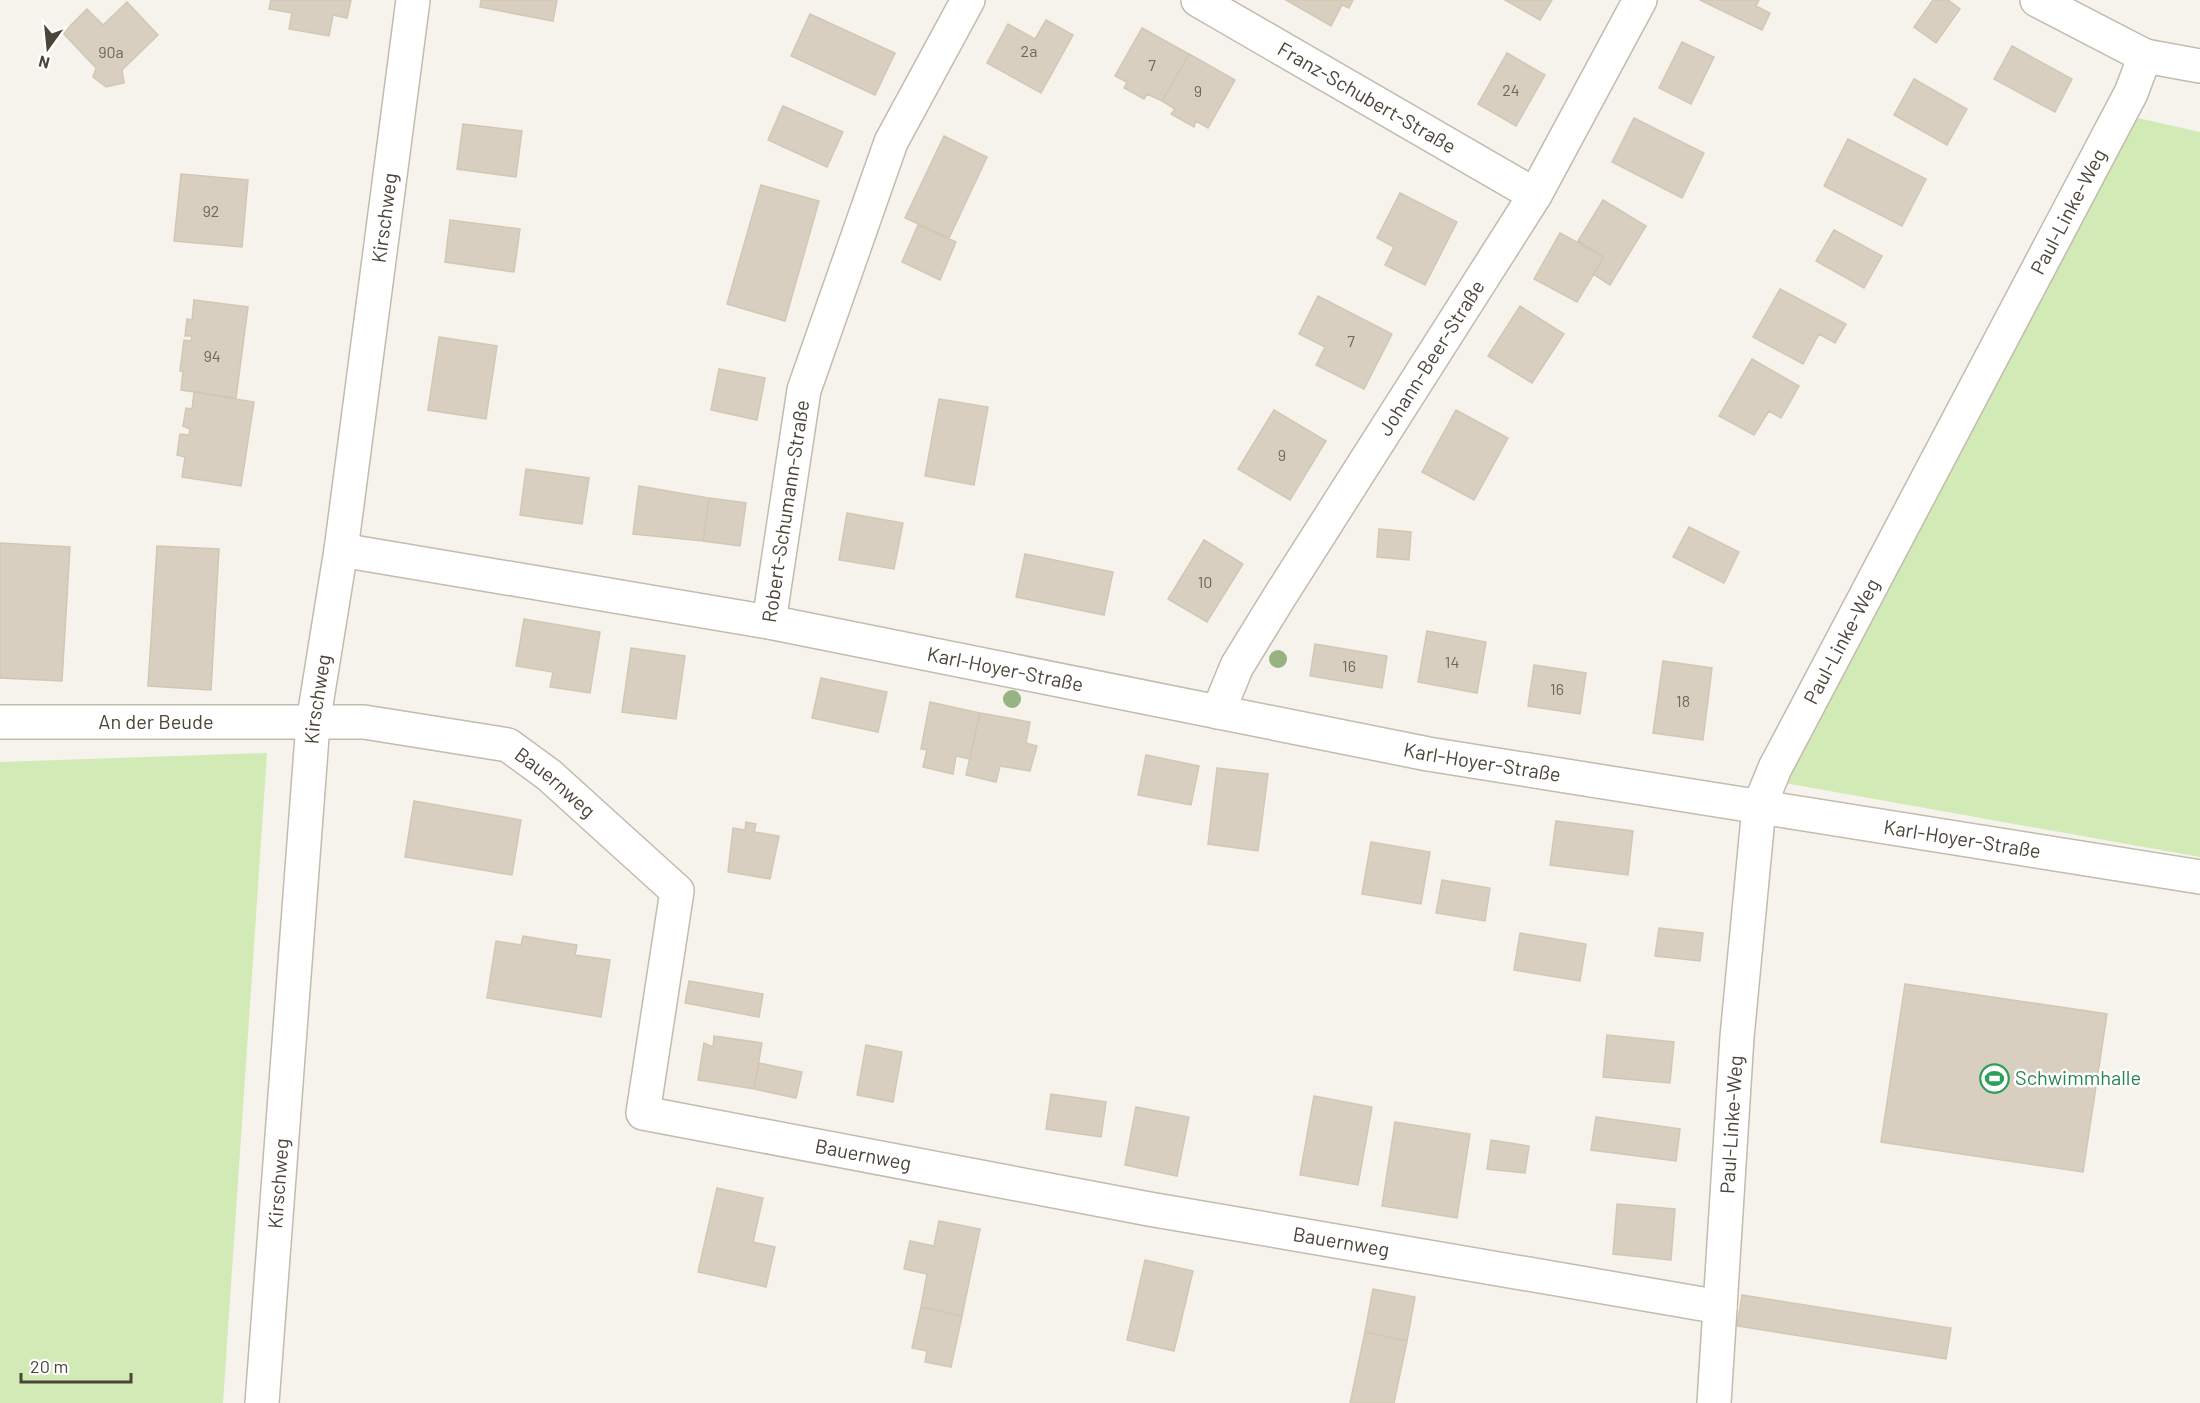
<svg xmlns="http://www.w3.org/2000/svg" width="2200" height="1403" viewBox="0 0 2200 1403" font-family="Barlow,sans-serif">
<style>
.green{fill:#d2eab5}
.building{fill:#d8cfc1;stroke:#d3c7b4;stroke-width:1.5}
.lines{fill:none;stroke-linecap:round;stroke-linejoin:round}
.minor-casing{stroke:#c2bbae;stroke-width:36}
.minor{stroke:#fff;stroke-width:33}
.tree{fill:#97b381}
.labels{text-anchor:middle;stroke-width:5;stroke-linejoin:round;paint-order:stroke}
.number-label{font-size:16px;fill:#6e675b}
.street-label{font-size:20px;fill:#4b4439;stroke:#fff}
.leisure-label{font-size:20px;fill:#27864d;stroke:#fff;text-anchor:start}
</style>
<rect width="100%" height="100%" fill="#f6f3ec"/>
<path class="green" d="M2138 118 2200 132V857L1774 781Z
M267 753 223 1403H0V762Z"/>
<path class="building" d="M271 0H351L347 18 333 15 329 36 289 29 292 13 269 9Z
M481 0H557L553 21 480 7Z
M1286 0H1353L1349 8 1342 5 1331 26Z
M1505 0H1552L1540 20Z
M1700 0H1759L1756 6 1770 13 1762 30Z
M1933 0H1948L1960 9 1936 43 1914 27Z
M127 2 158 35 122 70 124 83 106 87 93 77 96 68 63 33 87 9 103 25Z
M810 14 895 53 875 95 791 56Z
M1046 20 1073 35 1041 93 987 63 1008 24 1035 39Z
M1142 28 1189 54 1162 101 1147 94 1144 99 1124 88 1127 82 1115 76Z
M1682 42 1714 57 1691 104 1659 88Z
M2012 46 2072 79 2055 112 1994 79Z
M1507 53 1545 75 1516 126 1478 104Z
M1189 54 1235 80 1208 128 1196 121 1194 127 1171 114 1175 109 1162 101Z
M1914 79 1967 109 1947 145 1894 115Z
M783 106 843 132 827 167 768 140Z
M1634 118 1704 153 1682 198 1612 162Z
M463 124 522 131 516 177 457 169Z
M944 136 987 157 949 238 905 218Z
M1848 139 1926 179 1902 226 1824 186Z
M181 174 248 180 242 247 174 241Z
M761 185 819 201 785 321 727 304Z
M1400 193 1457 222 1425 285 1385 265 1394 247 1377 238Z
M1603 200 1646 226 1610 285 1593 274 1604 257 1578 241Z
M450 220 520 229 514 272 445 262Z
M918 225 956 242 940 280 902 262Z
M1834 230 1882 256 1864 288 1816 261Z
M1560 233 1604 257 1577 302 1534 279Z
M1780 289 1846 324 1835 343 1819 334 1803 364 1753 337Z
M1318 296 1392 334 1364 389 1316 365 1325 347 1299 334Z
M194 300 248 307 236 398 181 390 183 371H180L184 340 191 341 192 336H185L187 319 192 320Z
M1520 306 1564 334 1532 383 1488 356Z
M439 337 497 346 486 419 428 410Z
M1752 359 1799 386 1781 418 1769 411 1754 435 1719 416Z
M719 369 765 378 757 420 711 410Z
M194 392 254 402 241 486 182 477 185 457 177 455 180 434 189 435 190 429 183 426 186 408 192 409Z
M939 399 988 407 974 485 925 476Z
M1274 410 1326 441 1290 500 1238 469Z
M1456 410 1508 438 1474 500 1422 472Z
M526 469 589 478 582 524 520 515Z
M639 486 709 498 703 541 633 534Z
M709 498 746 503 740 546 703 541Z
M847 513 903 523 894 569 839 560Z
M1689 527 1739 552 1724 583 1673 557Z
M1379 529 1411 532 1409 560 1377 557Z
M1204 540 1243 564 1207 622 1168 599Z
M0 543 70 547 62 681 0 678Z
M157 546 219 549 211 690 148 686Z
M1025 554 1113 572 1104 615 1016 597Z
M524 619 600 632 590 693 550 687 553 672 516 666Z
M1427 631 1486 642 1477 693 1418 682Z
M1315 644 1387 656 1382 688 1310 676Z
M631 648 685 656 676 719 622 712Z
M1663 661 1712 668 1703 740 1653 733Z
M1534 665 1586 673 1580 714 1528 706Z
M821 678 887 692 878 732 812 718Z
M930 702 980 713 970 759 956 756 953 774 923 767 927 750 921 749Z
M980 713 1030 722 1026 743 1037 746 1030 771 1000 766 996 782 966 775Z
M1146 755 1199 766 1191 805 1138 795Z
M1217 768 1268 774 1258 851 1208 844Z
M414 801 521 820 512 875 405 857Z
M1556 821 1633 831 1628 875 1550 865Z
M746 822 756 824 754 832 779 836 770 879 728 872 733 828 745 830Z
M1371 842 1430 852 1421 904 1362 894Z
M1442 880 1490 888 1485 921 1436 913Z
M1659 928 1703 933 1700 961 1655 956Z
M1520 933 1586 944 1580 981 1514 970Z
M523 936 577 945 575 955 610 960 601 1017 487 998 496 941 521 945Z
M689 981 763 994 759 1017 685 1003Z
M1905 984 2107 1014 2083 1172 1881 1142Z
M1607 1035 1674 1042 1670 1083 1603 1077Z
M714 1036 762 1043 754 1089 698 1080 704 1043 713 1047Z
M866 1045 902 1052 893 1102 857 1095Z
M759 1063 802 1072 796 1098 754 1089Z
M1051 1094 1106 1102 1101 1137 1046 1129Z
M1314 1096 1372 1107 1358 1185 1300 1175Z
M1136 1107 1189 1117 1177 1176 1125 1165Z
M1596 1117 1680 1129 1676 1161 1591 1150Z
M1395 1122 1470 1134 1457 1218 1382 1206Z
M1491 1140 1529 1146 1525 1173 1487 1169Z
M717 1188 763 1198 753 1242 775 1247 766 1287 698 1272Z
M1617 1204 1675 1209 1671 1260 1613 1254Z
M939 1221 980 1229 962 1316 921 1307 927 1274 904 1269 910 1241 934 1246Z
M1145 1260 1193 1271 1174 1351 1127 1340Z
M1373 1289 1415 1297 1407 1341 1365 1332Z
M1742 1295 1951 1328 1946 1359 1737 1326Z
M921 1307 962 1316 951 1367 925 1362 927 1351 912 1348Z
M1365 1332 1407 1341 1394 1403H1350Z"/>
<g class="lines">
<defs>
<g id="minor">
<path id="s1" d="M1198 0 1535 195"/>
<path d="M2145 56 2200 66"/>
<path id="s2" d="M341 550 769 622 1428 754 2200 877"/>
<path id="s3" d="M769 622 804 390 891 142 968 0"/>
<path id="s4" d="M1218 712 1237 666 1280 596 1535 195 1640 0"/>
<path id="s5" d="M0 722H364L508 745 549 775 677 891 643 1113 1149 1209 1720 1307"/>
<path id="s6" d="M262 1403 313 723 341 550 413 0"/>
<path id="s7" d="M1714 1403 1737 1037 1759 807 1775 768 2131 93 2145 56 2037 0"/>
</g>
</defs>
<use href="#minor" class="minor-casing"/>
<use href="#minor" class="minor"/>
</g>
<g class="tree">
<circle cx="1278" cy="659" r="9"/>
<circle cx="1012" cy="699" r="9"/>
</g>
<defs>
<symbol id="stadium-ring" viewBox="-11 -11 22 22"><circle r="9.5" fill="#fff" stroke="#2e9e5b" stroke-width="1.5"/><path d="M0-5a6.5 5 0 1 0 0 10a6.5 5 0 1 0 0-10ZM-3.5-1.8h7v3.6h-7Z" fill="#2e9e5b"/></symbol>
</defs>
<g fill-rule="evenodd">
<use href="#stadium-ring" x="1978" y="1062" width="33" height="33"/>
</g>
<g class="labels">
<g class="number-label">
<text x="1029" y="57">2a</text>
<text x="111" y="58">90a</text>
<text x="1152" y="71">7</text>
<text x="1511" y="96">24</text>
<text x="1198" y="97">9</text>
<text x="211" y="217">92</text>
<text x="1351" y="347">7</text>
<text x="212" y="362">94</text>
<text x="1282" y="461">9</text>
<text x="1205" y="588">10</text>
<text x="1452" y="668">14</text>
<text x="1349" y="672">16</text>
<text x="1557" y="695">16</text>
<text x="1683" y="707">18</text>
</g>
<g class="street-label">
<text dy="7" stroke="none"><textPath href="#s1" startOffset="195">Franz-Schubert-Straße</textPath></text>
<text dy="7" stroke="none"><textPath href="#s7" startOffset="1269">Paul-Linke-Weg</textPath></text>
<text dy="7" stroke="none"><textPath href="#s6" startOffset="1192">Kirschweg</textPath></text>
<text dy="7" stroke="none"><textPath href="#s4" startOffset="414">Johann-Beer-Straße</textPath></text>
<text dy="7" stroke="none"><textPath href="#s3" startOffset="112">Robert-Schumann-Straße</textPath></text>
<text dy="7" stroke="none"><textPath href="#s7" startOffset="783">Paul-Linke-Weg</textPath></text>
<text dy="7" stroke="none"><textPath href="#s2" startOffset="675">Karl-Hoyer-Straße</textPath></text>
<text dy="7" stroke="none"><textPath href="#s6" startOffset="706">Kirschweg</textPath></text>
<text dy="7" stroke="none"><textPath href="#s5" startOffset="156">An der Beude</textPath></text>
<text dy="7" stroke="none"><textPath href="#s2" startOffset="1161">Karl-Hoyer-Straße</textPath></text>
<text dy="7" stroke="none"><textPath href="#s5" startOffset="570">Bauernweg</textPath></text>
<text dy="7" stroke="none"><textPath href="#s2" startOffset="1647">Karl-Hoyer-Straße</textPath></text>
<text dy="7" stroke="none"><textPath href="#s7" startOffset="279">Paul-Linke-Weg</textPath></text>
<text dy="7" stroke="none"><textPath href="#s5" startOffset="1182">Bauernweg</textPath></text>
<text dy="7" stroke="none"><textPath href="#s6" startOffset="220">Kirschweg</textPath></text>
<text dy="7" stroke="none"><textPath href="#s5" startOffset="1668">Bauernweg</textPath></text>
</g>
<g class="leisure-label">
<text x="2015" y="1085">Schwimmhalle</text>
</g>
</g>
<g transform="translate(48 48) rotate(195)" stroke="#ffffff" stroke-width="4.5" paint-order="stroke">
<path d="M0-4.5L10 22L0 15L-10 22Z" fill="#4b4439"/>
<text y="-9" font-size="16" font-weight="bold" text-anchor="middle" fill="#4b4439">N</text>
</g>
<path d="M21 1373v9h110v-9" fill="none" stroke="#4b4439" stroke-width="3"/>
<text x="30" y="1373" font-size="18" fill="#4b4439" stroke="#ffffff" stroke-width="4.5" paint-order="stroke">20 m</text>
</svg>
